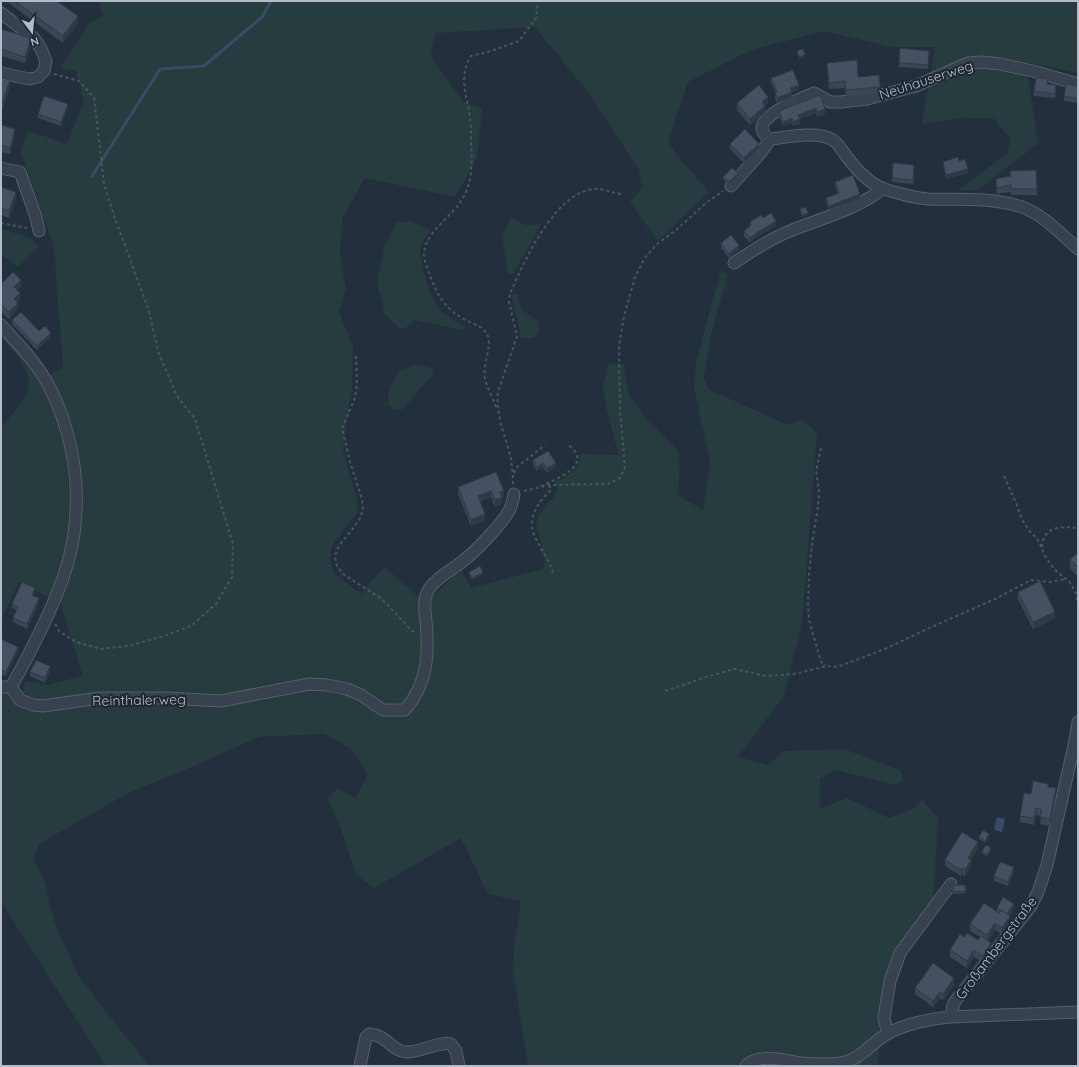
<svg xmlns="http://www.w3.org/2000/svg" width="1079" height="1067" viewBox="0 0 1079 1067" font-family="Quicksand,sans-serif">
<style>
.green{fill:#263c3f}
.water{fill:#394c67}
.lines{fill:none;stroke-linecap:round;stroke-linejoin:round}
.stream{stroke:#394c67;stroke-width:3}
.minor-casing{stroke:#565f6c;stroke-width:13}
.path{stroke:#44595c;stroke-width:2;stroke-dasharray:3 3;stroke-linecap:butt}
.minor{stroke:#38414e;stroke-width:11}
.wall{fill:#3b4654}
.shaded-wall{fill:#303945}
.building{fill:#455162;stroke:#303945}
.labels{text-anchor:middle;stroke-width:4;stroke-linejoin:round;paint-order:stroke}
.street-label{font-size:14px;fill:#b4bcc9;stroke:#1d2633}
</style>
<rect width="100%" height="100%" fill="#242f3e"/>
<path class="green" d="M98 1H1078V73L1026 62 1038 143 978 190H958L1008 153 1011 139 993 118H962L922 124 935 47H892L824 31 751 50 688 82 668 141 676 154 709 192 658 241 630 202 642 188 639 170 587 91 535 27 436 33 430 56 464 102 482 109 477 158 455 197 365 178 342 219 340 255 346 289 339 312 353 346 352 387 343 449 357 500V512L333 544 330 553V561L335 574 361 594 384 567 420 598 433 596 461 569 471 588 543 569 545 560 540 550 542 543C533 527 535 517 548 503 550 501 554 497 556 494 558 490 556 486 554 482 568 477 580 469 580 454L619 455 608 416 603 386 609 363 624 364 628 393 648 421 672 444 678 451 680 472 677 495 703 510 710 463 694 388 696 361 721 271 728 274 711 335 704 378 709 390 788 425 802 419 817 434 802 623 784 696 738 757 768 765 784 751 844 749 900 770 903 779 896 785 835 770 820 779V809L847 798 889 818 911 810 922 800 938 818 933 904 889 963 880 1029 878 1066H528L513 970 514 945 521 901 488 894 461 838 374 888 356 874 340 826 327 799 338 788 355 798 368 775 350 748 324 734 259 737 187 769 130 792 39 844 34 859 44 881 55 924 79 977 149 1066H106L1 902V690H6L19 704 100 701 227 702 222 695 157 693 42 703 21 693 26 681 47 685 83 676 60 602 80 506 49 376 63 367 54 247 21 152 28 131 67 144 84 101 76 71 60 68 90 22 104 16Z
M511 218 526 225 541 224 528 249 512 274H508L502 235Z
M410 221 431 230C428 235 422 241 421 246 418 262 431 301 443 312 449 318 459 323 466 327L462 330 414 320 407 327 400 329 385 314 377 283 385 244 396 223Z
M1 229 29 237 39 246 18 267 1 254Z
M516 293 522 310 539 322 538 333 533 338H521L512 295Z
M1 329 42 380 64 437 71 510 68 550 52 599 19 582 1 621V427C38 387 38 378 1 337Z
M415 365 433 368V374L403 409 395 410 388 405 389 388 399 371Z"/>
<path class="water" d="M997 817 1005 819 1002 832 994 830Z"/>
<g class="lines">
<path class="stream" d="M92 176 160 69 204 66 262 17 271 1"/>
<defs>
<path id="minor" d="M1 13 34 38 41 49 46 61 44 71 38 77 29 79 1 73
M1078 84 1033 71 1000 64 982 62 968 63 916 86 867 99 841 102H830L814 93C802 98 739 122 771 139 788 137 816 131 831 139 839 143 842 151 847 157 856 169 870 184 884 189 897 193 914 198 928 199 959 200 992 197 1022 207 1044 215 1061 234 1078 249
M1 168 20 172 36 217 39 231
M731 186 758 156 771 139
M734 263C752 251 770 239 790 231 819 219 861 208 883 188
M1 325C19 345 39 365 51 390 79 447 85 518 63 578 50 615 30 653 11 687L20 700 33 705 43 706 100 698H167L221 701 309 684 327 685 347 689 361 695 383 710H405C428 683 429 654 426 621 425 612 423 601 427 593 432 580 452 570 463 561 476 551 503 523 510 509 512 504 513 499 514 494
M1 687H11
M951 1017 953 1005 956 1000 1020 920 1031 906 1038 892 1047 865 1075 741 1078 722
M888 1034 884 1018 890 981 900 953 951 884
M360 1066 366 1037 369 1034C388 1035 391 1052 408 1052 420 1052 440 1041 451 1044L456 1051 459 1066
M746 1066C758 1052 786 1061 801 1063 814 1064 828 1065 841 1063 860 1060 871 1043 887 1034 907 1023 929 1019 951 1017L1078 1012"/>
</defs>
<use href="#minor" class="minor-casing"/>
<path class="path" d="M54 74 79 81 94 98 104 184 114 216 148 308 159 354 177 396 195 419 233 544 232 577 216 604 191 626 164 636 128 646 101 649 76 642 59 631 55 623
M1 223 27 228
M356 356 357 383 355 398 342 428 350 462 362 499 363 508 361 517 355 526 338 547 335 557 337 566 343 574 382 599 412 631 416 632
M496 407C493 398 487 388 485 379 482 366 493 344 487 334 482 325 467 322 459 316 443 306 436 292 430 275 428 269 424 262 424 255 423 233 455 215 464 196 473 179 472 161 471 142 471 134 471 126 470 118 467 96 458 77 471 56L491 51 519 41 536 18 538 1
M821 448 816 471 819 491 818 507 812 543 809 574 808 604 809 620 818 652 822 663 826 665
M514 473 516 468 545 445
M1004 476 1016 503 1022 520 1031 533 1037 538 1046 558 1057 572 1069 581 1076 593 1078 605
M513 484C513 476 512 467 511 459 506 437 495 415 498 392L517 336 509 302 510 294C523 263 555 192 594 189 603 188 612 193 621 194
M549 485 551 490C547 494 543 498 540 502 519 532 545 545 553 573
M541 486C551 481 581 471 577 456 576 451 571 447 567 444
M524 491 549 485 608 484 620 478 625 467 620 410 619 346 624 316 635 277 644 259 657 244 676 230 706 203 723 191
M1042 547C1043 526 1062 526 1078 528
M665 691 706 677 734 669 766 676 794 674 827 666 837 667 885 649 927 629 995 599 1031 580 1050 582 1066 579"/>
<use href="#minor" class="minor"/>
</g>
<path class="wall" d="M6 1H57L78 23 63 43Z
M1 29 31 45 25 63 1 56Z
M929 55 928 69 899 67V63Z
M827 63 880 87V93L846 96 845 88 829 89Z
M1 77 10 87 3 108 1 107Z
M771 78 799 89 792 92V97L777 103 775 98V93H776L771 83Z
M1048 84 1056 89 1055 98 1034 96V91Z
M1078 86V103L1064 101V96Z
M820 95 825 114 817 117 816 113 800 119V124L793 126 792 123 783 126 779 115V111Z
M737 103H768L765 106V113L750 125 737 110Z
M68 108 61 126 38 118V114Z
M1 125 15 135 10 154 1 152Z
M730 144 759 148 744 163 730 149Z
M959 161 968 173 946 179 943 166V162Z
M914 169 913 184 892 182V178Z
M1010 171 1037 189V195H1011V192L997 194 996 185V179L1010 176Z
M738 175 729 184 723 179V177Z
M835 182 860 198 829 210 826 202V198L838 193 835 187Z
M1 187 16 199 9 218 1 215Z
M763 218 776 226 758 236 750 243 744 236V231L750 226V222Z
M721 243 739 250 729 258 721 248Z
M1 284 21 286 18 290 20 299 18 302V309L9 319 1 312Z
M12 320 39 331 51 337 37 350 12 324Z
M548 451 556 467 547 473 543 467 537 471 533 465V460Z
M496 472 504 497 502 498V504L495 507 491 497 480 502 485 521 471 526 458 494V487Z
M1078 553V577L1070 568V559Z
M469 572 483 574 472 580 469 574Z
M35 592 33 596 39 603 27 629 13 622V618L17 610 12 608V604Z
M1018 592 1055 618 1033 629 1018 599Z
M1 640 18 651 6 676 1 674Z
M50 671 45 683 30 676V672Z
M1048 787 1056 795 1050 826 1040 824 1041 816 1036 815 1034 825 1020 822V816L1031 794Z
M989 836 985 843 979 839V837Z
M978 848 971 860V866L965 876 962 874 961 876 945 866V860Z
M991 850 987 857 982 853V851Z
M1014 872 1008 886 994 881V876Z
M966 891V893L952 894V892Z
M997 908H1014L1009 916 1010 923 1002 935 995 930 988 941 991 949 983 962 974 957 967 968 950 957V950L965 937 978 940 980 937 970 931V924L997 911Z
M954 985 943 1000 940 998 933 1007 915 994V988Z"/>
<path class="shaded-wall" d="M78 16V23L63 43V36Z
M31 38V45L25 63V57Z
M805 55V57L799 60V57Z
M10 80V87L3 108V101Z
M799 85V89L790 93V88Z
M792 92V97L777 103V98Z
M768 97V103L762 109V102Z
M68 104V108L61 126V122Z
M765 106V113L750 125V119Z
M816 108V113L798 119V115Z
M825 109V114L817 117V112Z
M792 118V123L783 126V122Z
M800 119V124L793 126V122Z
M15 129V135L10 154V148Z
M759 144V148L744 163V158Z
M968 169V173L946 179V175Z
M738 173V175L729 184V182Z
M16 192V199L9 218V211Z
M860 194V198L829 210V206Z
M808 213V215L802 217V215Z
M776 221V226L758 236 750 243V238L758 232Z
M739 245V250L729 258V254Z
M21 280V286L14 294V287Z
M20 293V299L14 306V299Z
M18 303V309L9 319V312Z
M51 333V337L37 350V346Z
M543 463V467L537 471V467Z
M556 463V467L547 473V468Z
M491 491V497L478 503V496Z
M504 491V497L502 498V504L495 507V500L500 492Z
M485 514V521L471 526V520Z
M483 572V574L472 580V578Z
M35 588V592L32 599V595Z
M39 598V603L27 629V624Z
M1055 612V618L1033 629V622Z
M18 647V651L6 676V672Z
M50 666V671L45 683V678Z
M1056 788V795L1050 826V819Z
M1036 808V815L1034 825V818Z
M989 834V836L985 843V841Z
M978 842V848L968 865V858Z
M991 848V850L987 857V855Z
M971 860V866L965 876V870Z
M1014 867V872L1008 886V882Z
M962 868V874L961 876V870Z
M1014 904V908L1007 919V914Z
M1010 916V923L1002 935V928Z
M995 923V930L987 942V935Z
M991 943V949L983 962V956Z
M974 950V957L967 968V961Z
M954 978V985L943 1000V994Z
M940 992V998L933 1007V1001Z"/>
<path class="building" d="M15 1H57L78 16 63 36Z
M1 29 31 38 25 57 1 49Z
M900 48 929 51 928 65 899 63Z
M803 49 805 55 799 57 797 51Z
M857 60 858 77 879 75 880 87 846 90 845 81 829 83 827 63Z
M793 70 799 85 790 88 792 92 777 98 775 93 777 92 771 78Z
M1 77 10 80 3 101H1Z
M1036 78 1048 79 1047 84 1056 85 1055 94 1034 91Z
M1066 84 1078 86V99L1064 96Z
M759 85 768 97 762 102 765 106 750 119 737 103Z
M820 95 825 109 817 112 816 108 798 115 800 119 793 122 792 118 783 122 779 111Z
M44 96 68 104 61 122 38 114Z
M1 125 15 129 10 148 1 145Z
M745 129 759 144 744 158 730 144Z
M958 157 959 161 965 159 968 169 946 175 943 162Z
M893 163 914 165 913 180 892 178Z
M732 168 738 173 729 182 723 177Z
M1036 170 1037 189H1011V185L997 188 996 179 1011 176 1010 171Z
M853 175 860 194 829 206 826 198 839 193 835 182Z
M1 187 16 192 9 211 1 208Z
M806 207 808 213 802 215 800 209Z
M771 213 776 221 758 232 750 238 744 231 751 225 750 222 761 215 763 218Z
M731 235 739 245 729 254 721 243Z
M13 272 21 280 14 287 20 293 14 299 18 303 9 312 1 305V284Z
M21 312 39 331 45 326 51 333 37 346 12 320Z
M548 451 556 463 547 468 543 463 537 467 533 460Z
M496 472 504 491 500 492 502 498 495 500 491 491 478 496 485 514 471 520 458 487Z
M1078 553V568L1070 559Z
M480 566 483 572 472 578 469 572Z
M1040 581 1055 612 1033 622 1018 592Z
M22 582 35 588 32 595 39 598 27 624 13 618 18 607 12 604Z
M1 639 18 647 6 672 1 670Z
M36 660 50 666 45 678 30 672Z
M1033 781 1048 784V787L1056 788 1050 819 1040 817 1042 810 1036 808 1034 818 1020 816 1024 793 1031 794Z
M983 830 989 834 985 841 979 837Z
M962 832 978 842 968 858 971 860 965 870 962 868 961 870 945 860Z
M986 845 991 848 987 855 982 851Z
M1000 862 1014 867 1008 882 994 876Z
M954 885H965L966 891 952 892Z
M1003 897 1014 904 1007 914 997 908Z
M984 903 999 913 1001 910 1010 916 1002 928 995 923 987 935 970 924Z
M967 933 978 940 981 936 991 943 983 956 974 950 967 961 950 950 960 934 965 937Z
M933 963 954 978 943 994 940 992 933 1001 915 988Z"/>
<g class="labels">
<g class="street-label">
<text transform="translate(926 80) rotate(-18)" y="5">Neuhauserweg</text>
<text transform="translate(139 700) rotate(-1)" y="5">Reinthalerweg</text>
<text transform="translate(996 948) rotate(-53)" y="5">Großambergstraße</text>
</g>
</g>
<rect width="1079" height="1067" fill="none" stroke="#b4bcc9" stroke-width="4"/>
<g transform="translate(32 32) rotate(164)" stroke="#1d2633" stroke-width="3" paint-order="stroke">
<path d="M0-3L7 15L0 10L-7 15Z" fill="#b4bcc9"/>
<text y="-6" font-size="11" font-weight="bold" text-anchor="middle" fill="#b4bcc9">N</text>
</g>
</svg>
